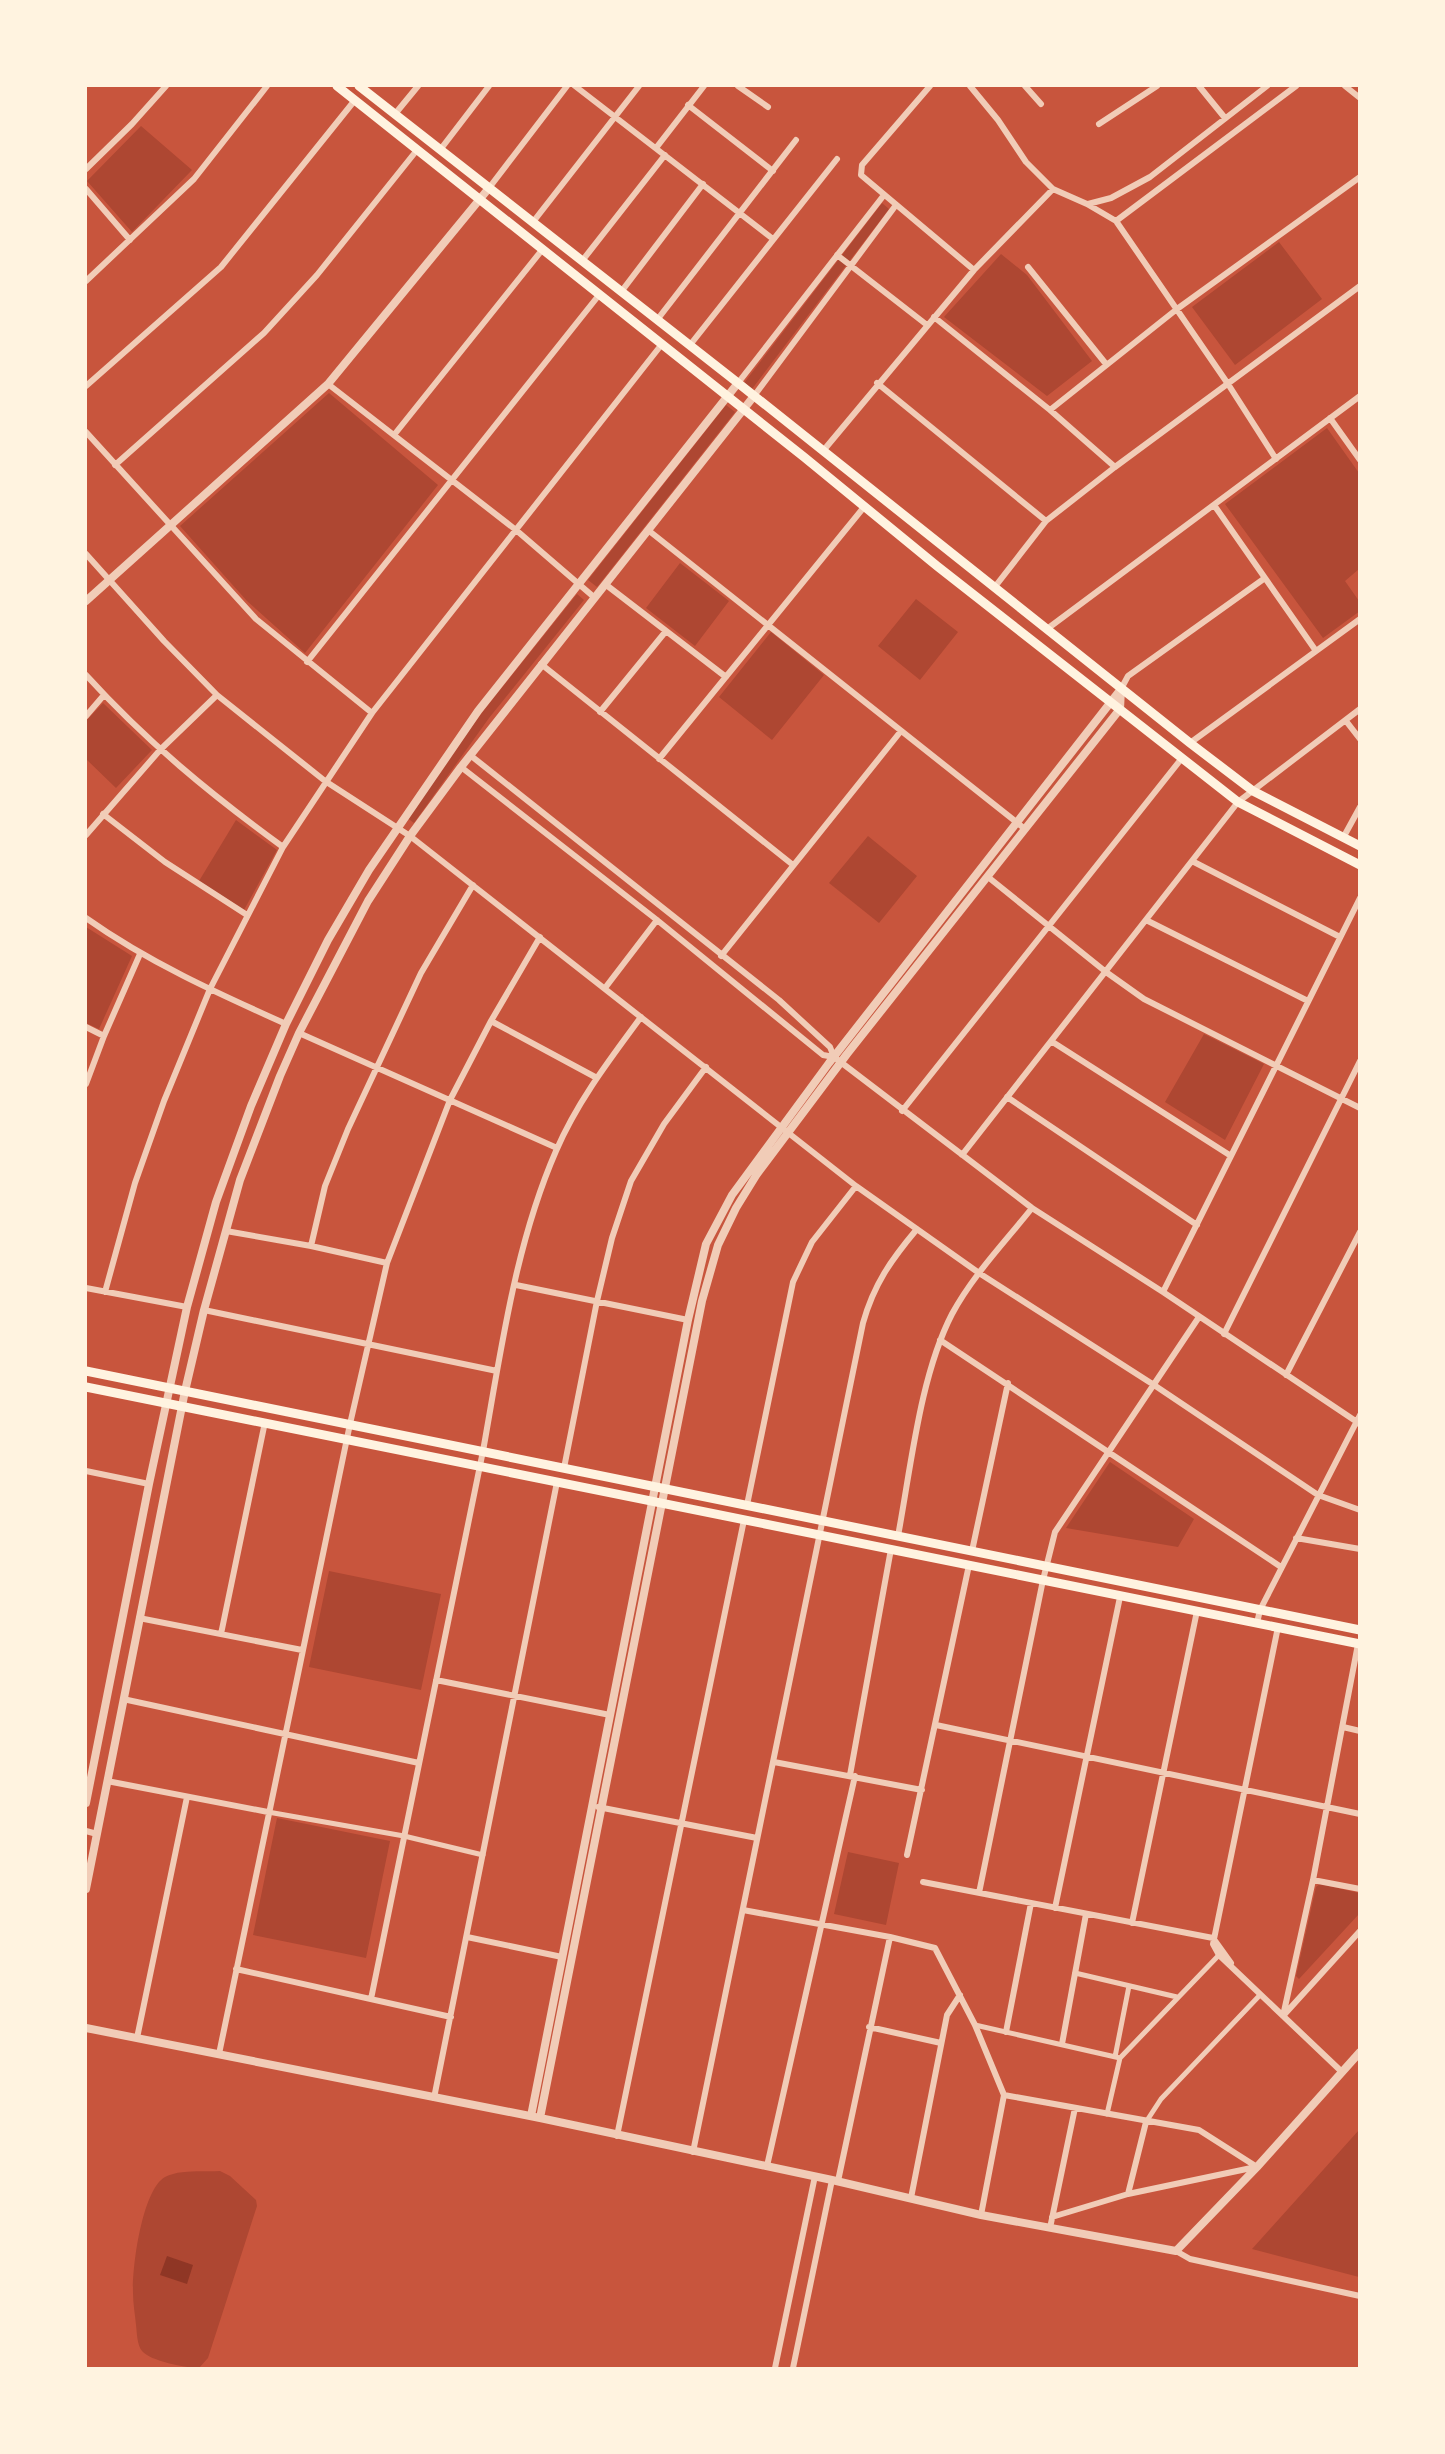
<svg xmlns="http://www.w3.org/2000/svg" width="1445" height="2454" viewBox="0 0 1445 2454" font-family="'Archivo Narrow',sans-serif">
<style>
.green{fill:#ae4732}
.water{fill:#8f3625}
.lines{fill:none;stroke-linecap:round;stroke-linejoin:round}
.pedestrian{stroke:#f1ccb7;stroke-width:5}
.minor{stroke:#f1ccb7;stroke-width:6}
.tertiary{stroke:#f1ccb7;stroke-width:8}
.secondary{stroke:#fff3e0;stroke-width:9}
</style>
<rect width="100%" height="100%" fill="#c8553d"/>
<path class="green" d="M141 126 192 170 132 232 87 181Z
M882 203 889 209 752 389 744 383Z
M1279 242 1322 299 1235 365 1192 307Z
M1001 254 1027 275 1092 361 1047 396 944 317Z
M329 393 438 485 305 653 247 601 180 526Z
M726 405 735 412 597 587 588 580Z
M1327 428 1359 473V569L1345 581 1359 601 1360 611 1323 638 1225 504Z
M680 563 729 601 695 646 646 608Z
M577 594 584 600 489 718 414 823 406 817 484 710Z
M916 599 958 632 920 680 878 646Z
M771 632 824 675 772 740 719 697Z
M103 703 152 750 116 788 86 759V721Z
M236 820 277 850 244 910 199 881Z
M868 836 917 876 879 923 829 883Z
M86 927 132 956 99 1029 86 1023Z
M1204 1034 1264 1064 1225 1140 1165 1102Z
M1110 1462 1194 1519 1178 1547 1066 1528Z
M329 1571 441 1594 421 1690 309 1667Z
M277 1818 390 1841 366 1958 253 1935Z
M848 1852 899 1863 886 1925 834 1914Z
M1320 1884 1359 1893V1914L1299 1979 1296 1976 1316 1887Z
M1359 2130V2277L1252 2249Z
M220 2171 230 2176 256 2200 257 2206 208 2358 199 2368C186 2368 150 2361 142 2351 137 2345 137 2333 136 2325 135 2314 133 2304 133 2293 132 2268 142 2190 165 2177 180 2169 204 2172 220 2171Z"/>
<path class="water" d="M167 2256 193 2265 187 2284 160 2275Z"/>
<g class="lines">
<path class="pedestrian" d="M268 1812 404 1836 483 1855
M1075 1973 1177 1997
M975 2025 1120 2058
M1115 2057 1129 1986
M1107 2114 1120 2058 1219 1955
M1146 2122 1161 2099 1260 1995"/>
<path class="minor" d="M575 86 773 239
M738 86 768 107
M930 86 862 165 861 175 974 270
M970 86 998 120 1026 162 1053 189 1087 204 1116 221 1228 384 1276 459
M1025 86 1041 104
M1199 86 1225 118
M1345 86 1360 98
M688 105 773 171
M395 114 418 86
M1099 124 1157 86
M656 148 704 86
M440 150 489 86
M86 169 132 124 166 86
M489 188 567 86
M86 189 130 240
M1088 204 1111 198 1150 177 1267 86
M1116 221 1296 86
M533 222 639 86
M837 255 927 325
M582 261 665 155
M1028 267 1106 364
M86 281 194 179 267 86
M621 292 703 184
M934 317 1050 410 1115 467
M657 320 796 140
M690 345 837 159
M738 383 884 195
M877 383 1046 521
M328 384 516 530 595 598
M86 386 221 267 355 100
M754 396 896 205
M1050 410 1177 309 1360 177
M1330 418 1360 460
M86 432 256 619 372 713
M394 435 542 250
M823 451 974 270 1053 189
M115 465 264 333 317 275 417 150
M1214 505 1316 651
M648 530 1025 829
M86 554 164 641 217 695 325 781 410 836 856 1186 979 1273 1154 1385 1318 1495 1360 1510
M605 584 726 677
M994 588 1046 521 1115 467 1360 286
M1047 629 1360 396
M307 662 599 295
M541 664 793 865
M86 675C147 742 209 793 283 847
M1121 689 1128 676 1265 578
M600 712 666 631
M86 716 104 695
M1346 721 1360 739
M1190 743 1360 619
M470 755 779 1000 830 1047 834 1057
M659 759 864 507
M461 767 657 920 823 1055 834 1057 1032 1208 1163 1292 1360 1424
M103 814 165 862 247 915
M86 835 160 750 217 695
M1343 838 1360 807
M1192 861 1340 937
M988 877 1106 972 1144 999 1360 1108
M86 918C148 962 217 993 286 1024
M1146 920 1308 1001
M721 956 901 731
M605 988 657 920
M491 1021 597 1078
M86 1027 104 1036
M299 1033 557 1148
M1051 1041 1231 1156
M86 1084 104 1036 140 954
M1007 1097 1197 1225
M902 1111 1182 758
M962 1155 1238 802 1360 709
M226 1231 311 1246 387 1263
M311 1246 325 1186 348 1129 421 973 473 885
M516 1285 688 1320
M86 1288 187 1307
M105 1292 135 1183 164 1101 210 989 283 847 372 713 662 344
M1163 1292 1360 898
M204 1310 497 1371
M1224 1334 1360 1061
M940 1340 1281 1567
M1286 1375 1360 1232
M564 1468 597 1301 612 1238 631 1181 664 1124 706 1067
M86 1471 149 1484
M747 1505 793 1282 812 1242 856 1186
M898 1536C911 1467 920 1376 952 1314 973 1275 1005 1242 1032 1208
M1296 1538 1360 1549
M972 1551 1008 1383
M139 1618 302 1650
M1257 1623 1260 1610 1360 1415
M1278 1627 1213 1944 1219 1955 1342 2072
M221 1634 265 1422
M436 1680 610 1715
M123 1699 419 1763
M936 1725 1360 1814
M1343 1727 1360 1731
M774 1762 922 1790
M850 1775 891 1549
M107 1781 268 1812
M598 1807 757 1838
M86 1831 97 1834
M907 1855 969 1565
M1313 1880 1360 1889
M923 1882 1213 1938 1231 1963
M979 1893 1043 1580 1055 1532 1199 1317
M1055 1908 1120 1597
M743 1910 890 1937 935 1948 975 2025 1004 2095
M1132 1923 1197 1611
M467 1937 562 1957
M236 1969 451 2017
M371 1999 483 1451C501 1351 515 1245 556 1151 577 1102 610 1059 641 1017
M1283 2016 1313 1880 1358 1644
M1283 2016 1360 1931
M869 2027 941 2043
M1006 2032 1031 1903
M137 2038 187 1797
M1062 2044 1086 1914
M219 2054 350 1424 387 1263 450 1100 491 1021 540 937
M1004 2095 1199 2130 1257 2167
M434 2098 557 1482
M617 2136 744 1520
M693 2152 863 1323C874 1284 891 1260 917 1229
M767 2166 855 1776
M838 2181 890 1937
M1128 2194 1146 2122
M911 2198 947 2015 960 1995
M981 2215 1004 2095
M1052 2217 1128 2194 1256 2167
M1050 2228 1075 2108
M1176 2251 1190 2259 1360 2296
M775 2368 815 2176
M793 2368 832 2180"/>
<path class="tertiary" d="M86 601 328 384 489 188
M86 1803 149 1484 187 1307 216 1202 251 1106 286 1024 328 940 369 870 478 711 738 383
M86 1889 185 1391 204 1310 240 1180 280 1076 299 1033 368 901 410 836 461 767 754 396
M86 2028 540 2118 832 2180 981 2215 1176 2251 1257 2167 1360 2052
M531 2116 688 1320 706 1244 732 1195 829 1063 1121 689
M540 2118 702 1301 718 1245 736 1208 757 1174 847 1054 1120 709 1121 689"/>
<path class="secondary" d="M337 86 804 457 937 566 1238 802 1360 865
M359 86 738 383 1190 743 1253 791 1360 846
M86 1371 1360 1630
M86 1387 1360 1644"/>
</g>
<rect width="1445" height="2454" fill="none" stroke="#fff3e0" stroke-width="174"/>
</svg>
